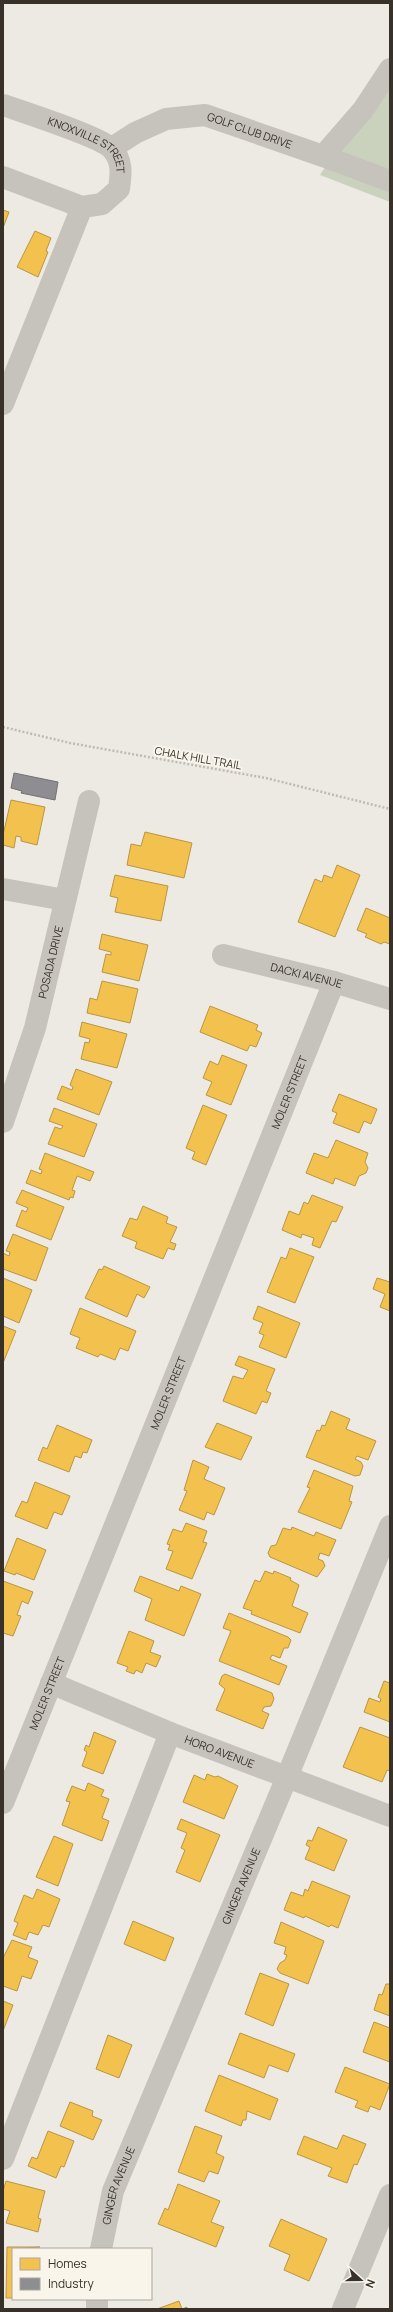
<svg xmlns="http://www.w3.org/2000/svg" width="393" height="2312" viewBox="0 0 393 2312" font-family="Manrope,sans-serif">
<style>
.green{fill:#cad2be}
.homes{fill:#f2c14e;stroke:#ba9643}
.industry{fill:#8d8d92;stroke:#737173}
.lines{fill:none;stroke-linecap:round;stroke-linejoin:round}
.path{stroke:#bfbbb4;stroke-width:2.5;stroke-dasharray:2 2;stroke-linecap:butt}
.minor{stroke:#c6c3bc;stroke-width:22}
.labels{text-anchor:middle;stroke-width:4;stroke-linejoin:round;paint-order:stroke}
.street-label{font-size:11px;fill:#37312a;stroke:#f9f5eb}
</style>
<rect width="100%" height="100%" fill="#edeae3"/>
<path class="green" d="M390 64V202L320 175Z"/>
<path class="homes" d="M3 210 9 212 3 228Z
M35 231 51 238 46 251 48 252 38 277 17 267Z
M11 800 45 807 37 845 21 841V837L16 836 14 848 3 845V835Z
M145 832 192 843 184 878 127 865 131 844 141 846Z
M337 865 360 875 335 937 298 922 315 879 322 882 324 875 332 878Z
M115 875 168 886 161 921 115 912 118 898 110 896Z
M366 908 390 918V944L384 942 381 944 365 937 367 934 357 930Z
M102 934 148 945 139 981 102 972 106 954 111 955V952L99 949Z
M102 981 138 989 130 1023 87 1013 90 998 97 1000Z
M210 1006 258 1025 256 1030 262 1033 256 1047 250 1045 247 1051 200 1032Z
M82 1022 127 1034 117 1068 81 1059 85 1042 89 1043 90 1039 79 1036Z
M222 1055 247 1065 231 1105 206 1095 212 1082 203 1078 210 1061 218 1065Z
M76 1069 112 1082 99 1115 57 1099 62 1086 72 1090 73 1087 70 1085Z
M339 1094 377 1109 371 1124 364 1121 359 1133 333 1123 337 1113 332 1111Z
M203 1105 227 1115 206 1165 192 1159 195 1152 186 1148Z
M54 1108 97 1124 84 1157 48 1144 55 1127 61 1129 63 1126 49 1121Z
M336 1140 368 1153 365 1162 368 1168 366 1173 359 1176 355 1186 335 1178 333 1184 306 1173 314 1153 328 1158Z
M45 1153 94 1172 90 1181 77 1176 72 1190 75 1191 73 1198 70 1197 69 1200 26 1183 31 1170 41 1174 42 1170 39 1169Z
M22 1190 64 1207 51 1240 16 1226 22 1210 26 1212 28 1208 16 1203Z
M312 1195 343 1207 336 1222 332 1221 320 1248 312 1245 314 1238 302 1234 301 1238 282 1230 289 1211 299 1215 304 1202 308 1204Z
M143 1206 168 1217 166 1223 177 1227 170 1242 176 1244 174 1250 168 1248 163 1259 135 1248 137 1242 122 1236 130 1218 137 1220Z
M13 1234 48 1248 36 1281 3 1269V1253L9 1256 10 1252 6 1251Z
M290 1248 314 1257 295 1303 267 1292 281 1257 286 1259Z
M104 1266 150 1287 144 1298 137 1294 127 1317 85 1298 99 1269 102 1270Z
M3 1278 32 1290 19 1323 3 1316Z
M377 1278 390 1282V1311L380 1307 385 1294 373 1289Z
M258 1306 300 1323 286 1358 259 1347 264 1335 259 1333 263 1323 253 1319Z
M80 1308 136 1331 128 1351 120 1348 115 1360 100 1354 98 1357 76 1348 80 1338 70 1334Z
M3 1326 16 1331 3 1363Z
M239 1356 275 1369 266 1391 271 1393 267 1403 262 1401 256 1414 223 1401 233 1376 243 1379 248 1370 235 1365Z
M331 1411 350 1419 346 1429 376 1441 368 1460 357 1456 355 1459 361 1462 363 1466 360 1475 355 1476 306 1457 317 1430 320 1431 322 1425 325 1426Z
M217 1423 252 1437 241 1460 205 1447Z
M57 1425 92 1440 87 1453 83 1452 81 1458 75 1456 69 1472 38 1460 43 1447 47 1449Z
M193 1460 209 1467 204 1479 225 1488 214 1515 207 1512 204 1520 179 1510 187 1491 184 1490Z
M314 1470 353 1486 349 1501 352 1502 341 1529 298 1512 310 1488 307 1487Z
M35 1482 70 1496 62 1515 54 1512 47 1529 15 1516 22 1501 27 1503Z
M186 1523 207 1531 203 1542 207 1543 192 1579 166 1569 173 1551 168 1550 170 1545 167 1544 173 1529 182 1532Z
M292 1527 314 1536 316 1532 336 1540 329 1556 320 1553 318 1559 323 1561 325 1566 317 1577 270 1557 268 1553 271 1546 276 1545 283 1528 291 1530Z
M17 1538 46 1550 34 1580 16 1573 15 1575 4 1571Z
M265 1571 273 1574 274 1571 291 1578 290 1580 299 1585 292 1606 308 1613 300 1633 251 1614 252 1611 243 1608 255 1580 260 1582Z
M140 1576 179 1591 181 1586 201 1594 184 1636 145 1620 152 1599 134 1591Z
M3 1581 33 1592 28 1604 22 1601 17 1615 21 1616 13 1636 3 1633Z
M229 1613 288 1637 291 1640 288 1648H284L280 1658 272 1655 270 1659 287 1666 279 1685 219 1661 231 1631 223 1628Z
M129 1631 154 1641 150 1652 161 1656 156 1667 146 1663 142 1673 136 1670 134 1674 126 1671 128 1667 117 1663Z
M225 1674 272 1693 274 1699 271 1706 264 1707 262 1711 269 1714 263 1729 216 1710 225 1689 219 1684 222 1676Z
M384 1681 390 1683V1722L364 1712 369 1698 380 1702 381 1699 378 1697Z
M360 1727 390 1738V1771L387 1770 382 1782 343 1767Z
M94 1732 116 1741 103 1774 82 1766 87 1752 84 1750 86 1745 89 1747Z
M207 1774 215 1777 218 1776 238 1786 224 1819 183 1802 194 1775 205 1780Z
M88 1783 104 1790 101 1796 109 1799 102 1818 109 1821 102 1841 62 1825 70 1802 66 1801 72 1786 85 1791Z
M181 1819 220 1835 200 1882 176 1872 185 1850 181 1848 187 1833 177 1829Z
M318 1827 347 1840 334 1871 305 1859 310 1847 306 1845 308 1840 312 1841Z
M54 1836 73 1844 58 1886 36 1877Z
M312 1881 350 1896 338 1928 331 1925 329 1927 305 1916 304 1918 284 1910 291 1892 303 1896 305 1889 308 1891Z
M37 1889 60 1899 49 1927 43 1925 38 1935 29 1932 26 1940 13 1935 18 1923 14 1921 24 1895 33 1899Z
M133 1921 174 1938 165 1961 124 1944Z
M281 1922 324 1941 308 1984 280 1973 277 1969 280 1963 285 1960 287 1955 284 1954 286 1947 274 1943Z
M12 1940 32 1947 28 1957 38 1961 31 1979 22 1976 17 1991 3 1986V1958Z
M260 1973 289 1984 273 2026 245 2014Z
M386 1984H390V2016L374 2010 379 1994 382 1995Z
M3 2001 13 2005 3 2031Z
M374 2022 390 2028V2062L363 2052Z
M240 2033 295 2054 288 2072 269 2065 264 2078 228 2064Z
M108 2035 132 2045 119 2078 96 2069Z
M345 2067 390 2084 380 2110 370 2106 368 2112 355 2107 358 2101 335 2092Z
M219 2075 278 2099 270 2120 247 2111 246 2120H243L241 2126 205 2111Z
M70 2102 93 2111 92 2116 102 2120 93 2140 60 2126Z
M195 2126 222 2136 216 2153 224 2157 218 2174 209 2171 204 2182 178 2172Z
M48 2131 74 2141 64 2167 61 2166 56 2178 28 2166 32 2157 37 2159Z
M343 2135 366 2144 357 2165 354 2164 347 2183 328 2176 332 2168 297 2154 304 2136 337 2149Z
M6 2181 45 2191 38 2218 41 2219 38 2232 6 2223 10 2211 3 2209V2191Z
M178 2184 220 2201 211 2222 224 2227 216 2247 158 2224 165 2208 168 2210Z
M281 2219 327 2239 309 2281 284 2270 290 2255 269 2246Z
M7 2247H40L13 2249V2298H6Z
M179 2301 182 2309 187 2307V2309H157Z"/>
<path class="industry" d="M14 773 58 782 55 800 21 793 22 791 11 788Z"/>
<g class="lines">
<path class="path" d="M3 727 70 743 266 778 390 809"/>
<g class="minor">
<path id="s1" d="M3 105C23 112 101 137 112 149 123 161 121 174 119 189L102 204 82 207 3 177"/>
<path id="s2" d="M112 148 135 133 166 119 205 115 323 156 390 181"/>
<path d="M323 156 363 110 390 69"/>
<path d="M3 404 82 207"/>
<path d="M3 889 65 900"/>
<path id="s3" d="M223 955 334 982 390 999"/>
<path id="s4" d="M3 1122 35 1028 89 801"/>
<path id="s5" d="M51 1683 170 1733 390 1816"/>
<path id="s6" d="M3 1803 334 982"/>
<path d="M3 2159 170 1733"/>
<path id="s7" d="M101 2249 113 2191 287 1777 390 1526"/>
<path d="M97 2309V2299"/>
<path d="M343 2309 390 2195"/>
</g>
</g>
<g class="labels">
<g class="street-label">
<text dy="4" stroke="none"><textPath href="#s2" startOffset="148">GOLF CLUB DRIVE</textPath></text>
<text dy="4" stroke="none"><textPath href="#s1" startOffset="96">KNOXVILLE STREET</textPath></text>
<text transform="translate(198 758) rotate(10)" y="4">CHALK HILL TRAIL</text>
<text dy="4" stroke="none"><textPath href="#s4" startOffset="167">POSADA DRIVE</textPath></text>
<text dy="4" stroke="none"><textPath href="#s3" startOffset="86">DACKI AVENUE</textPath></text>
<text dy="4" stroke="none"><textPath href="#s6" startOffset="766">MOLER STREET</textPath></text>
<text dy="4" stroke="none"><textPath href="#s6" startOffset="442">MOLER STREET</textPath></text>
<text dy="4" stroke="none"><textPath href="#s6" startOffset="118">MOLER STREET</textPath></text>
<text dy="4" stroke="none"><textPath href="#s5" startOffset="182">HORO AVENUE</textPath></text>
<text dy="4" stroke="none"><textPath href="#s7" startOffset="390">GINGER AVENUE</textPath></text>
<text dy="4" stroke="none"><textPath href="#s7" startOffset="66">GINGER AVENUE</textPath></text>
</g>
</g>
<rect width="393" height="2312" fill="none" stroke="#37312a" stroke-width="8"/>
<rect x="12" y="2248" width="140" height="52" fill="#f9f5eb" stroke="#aba79e"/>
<rect x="20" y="2258" width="20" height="12" fill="#f2c14e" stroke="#aba79e"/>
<text x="48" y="2268" font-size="12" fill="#37312a">Homes</text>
<rect x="20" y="2278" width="20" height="12" fill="#8d8d92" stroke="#aba79e"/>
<text x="48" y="2288" font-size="12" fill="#37312a">Industry</text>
<g transform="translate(361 2280) rotate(111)" stroke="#f9f5eb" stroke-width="3" paint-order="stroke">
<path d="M0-3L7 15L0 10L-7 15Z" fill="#37312a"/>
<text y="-6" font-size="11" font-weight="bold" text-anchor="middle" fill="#37312a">N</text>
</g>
</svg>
